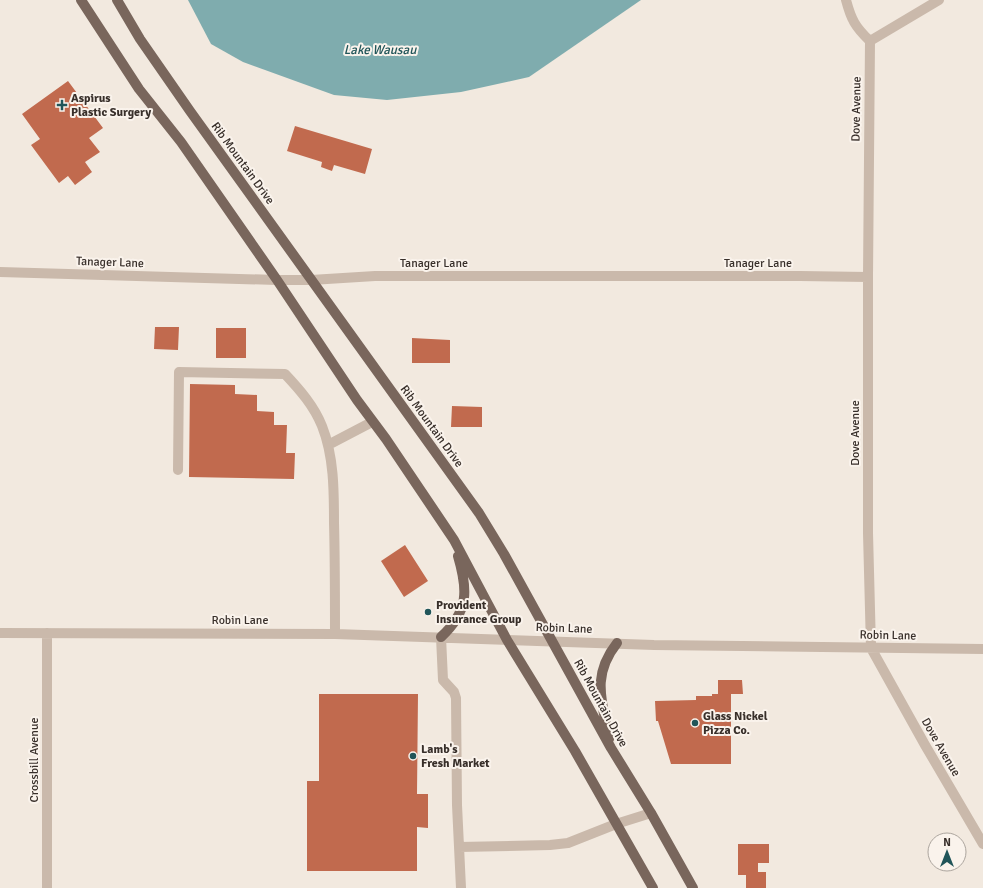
<svg xmlns="http://www.w3.org/2000/svg" width="983" height="888" font-family="Signika,sans-serif">
<style>
.water{fill:#7facae}
.building{fill:#c16a4e}
.lines{fill:none;stroke-linecap:round;stroke-linejoin:round}
.minor{stroke:#cab9ab;stroke-width:10}
.major{stroke:#79665c;stroke-width:10}
.poi-dot{fill:#215559;stroke:#faf3ec;stroke-width:1.5}
.labels{text-anchor:middle;stroke-width:4;stroke-linejoin:round;paint-order:stroke}
.poi-label{font-size:12px;font-weight:bold;fill:#382f2a;stroke:#faf3ec;text-anchor:start}
.street-label{font-size:12px;fill:#382f2a;stroke:#faf3ec}
.water-label{font-size:13px;font-style:italic;fill:#215559;stroke:#faf3ec}
</style>
<rect width="100%" height="100%" fill="#f2e9df"/>
<path class="water" d="M188,0H641L529,77L461,92L387,100L334,95L243,62L211,44Z"/>
<path class="building" d="M68,81L103,128L89,138L100,152L85,162L92,172L75,185L68,176L59,183L31,145L40,139L22,114Z
M295,126L372,149L365,174L334,165L332,171L321,167L322,162L287,151Z
M155,327H179L178,350L154,349Z
M216,328H246V358H216Z
M412,338L450,340V363H412Z
M190,384L235,385V394L257,395V411L274,412V425H287L286,453H295L294,479L189,477Z
M452,406L482,407V427H451Z
M405,545L428,581L404,597L381,561Z
M718,680H742L743,694H731V764H671L658,721H656L655,701L696,700V696H712V694H718Z
M319,694H418L417,794H428V828L417,827V871H307V781H319Z
M738,844H769V863H758V872H766V888H746V875H738Z"/>
<g class="lines">
<path class="minor" d="M846,0C851,19 855,27 870,41L868,277V533L871,648L925,745L983,844
M870,41L939,0
M0,272L277,280H311L375,276H800L868,277
M328,445L372,422
M178,470L179,372L285,374C300,390 314,406 322,426C334,456 334,491 334,523C335,560 335,597 335,634
M0,633L335,634L654,645L983,649
M441,637L443,680L454,692L456,698L457,805L461,888
M459,847L550,845L568,843L616,824L651,813
M47,888V633"/>
<path class="major" d="M81,0L139,89L181,142L277,280L357,400L386,439L454,540L507,640L575,751L653,888
M117,0L140,39L190,111L479,513L504,554L611,748L651,813L693,888
M441,637C469,611 468,590 458,556
M609,739C602,701 591,676 617,643"/>
</g>
<g class="poi-dot">
<path d="M60 99h4v4h4v4h-4v4h-4v-4h-4v-4h4z"/>
<circle cx="428" cy="612" r="4"/>
<circle cx="695" cy="723" r="4"/>
<circle cx="413" cy="756" r="4"/>
</g>
<g class="labels">
<g class="poi-label">
<text x="71" y="102">Aspirus<tspan x="71" dy="14">Plastic Surgery</tspan></text>
<text x="436" y="609">Provident<tspan x="436" dy="14">Insurance Group</tspan></text>
<text x="703" y="720">Glass Nickel<tspan x="703" dy="14">Pizza Co.</tspan></text>
<text x="421" y="753">Lamb's<tspan x="421" dy="14">Fresh Market</tspan></text>
</g>
<g class="street-label">
<text transform="translate(856 109) rotate(-89)" y="4">Dove Avenue</text>
<text transform="translate(243 163) rotate(54)" y="4">Rib Mountain Drive</text>
<text transform="translate(110 262) rotate(2)" y="4">Tanager Lane</text>
<text x="434" y="267">Tanager Lane</text>
<text x="758" y="267">Tanager Lane</text>
<text transform="translate(432 426) rotate(54)" y="4">Rib Mountain Drive</text>
<text transform="translate(855 433) rotate(-90)" y="4">Dove Avenue</text>
<text x="240" y="624">Robin Lane</text>
<text transform="translate(564 628) rotate(2)" y="4">Robin Lane</text>
<text transform="translate(888 635) rotate(1)" y="4">Robin Lane</text>
<text transform="translate(601 703) rotate(61)" y="4">Rib Mountain Drive</text>
<text transform="translate(941 747) rotate(60)" y="4">Dove Avenue</text>
<text transform="translate(34 760) rotate(-90)" y="4">Crossbill Avenue</text>
</g>
<g class="water-label">
<text x="380" y="54">Lake Wausau</text>
</g>
</g>
<g transform="translate(947 852)"><circle r="19" fill="#faf3ec" stroke="#aca59e"/>
<path d="M0-3L7 15L0 10L-7 15Z" fill="#215559"/>
<text y="-6" font-size="11" font-weight="bold" text-anchor="middle" fill="#382f2a">N</text>
</g>
</svg>
